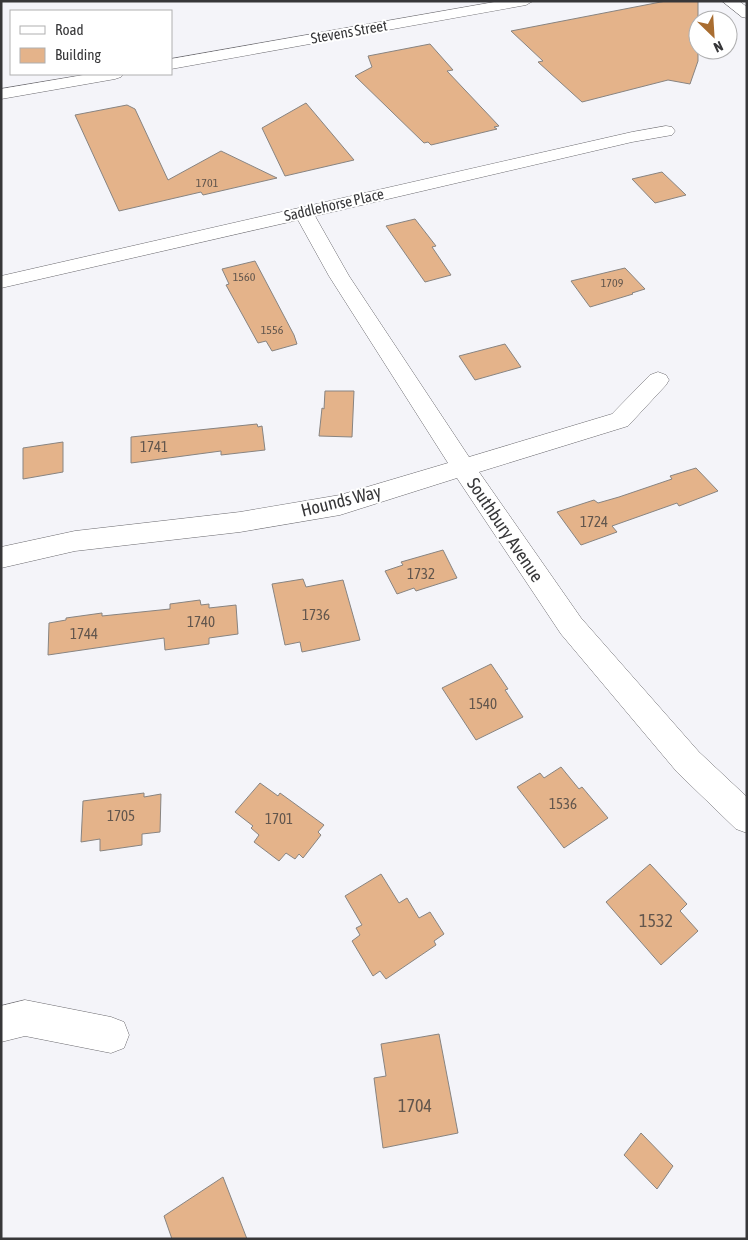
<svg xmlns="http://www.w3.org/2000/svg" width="748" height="1240" font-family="'Asap Condensed',sans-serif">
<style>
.building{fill:#e4b38a;stroke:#888481}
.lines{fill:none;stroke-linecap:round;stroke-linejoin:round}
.minor-casing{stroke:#6a696e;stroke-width:1}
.minor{fill:#fff;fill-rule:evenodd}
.labels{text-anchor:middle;stroke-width:4;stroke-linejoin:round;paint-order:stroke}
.far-number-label{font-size:12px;fill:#62564d}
.far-street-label{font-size:15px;fill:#373739;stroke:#fff}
.number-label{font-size:15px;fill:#62564d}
.street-label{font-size:18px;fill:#373739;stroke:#fff}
.near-number-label{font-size:18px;fill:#62564d}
</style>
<rect width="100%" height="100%" fill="#f4f4f9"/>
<path class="building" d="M666,1H698V61L690,84L668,80L582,102L538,62L543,61L511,31Z
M430,44L453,70L447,71L499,126L494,127L497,129L431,145L428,142L424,143L355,76L372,67L368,56Z
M306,103L354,160L285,176L262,128Z
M127,105L135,109L168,180L221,151L277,178L203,195L201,192L119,211L75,115Z
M662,172L686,195L655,203L632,179Z
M415,219L436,246L432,247L451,275L425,282L386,226Z
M255,261L294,335L297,344L272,351L266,341L258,343L226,285L229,284L222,269Z
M625,268L645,289L632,293L633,294L590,307L571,281Z
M505,344L521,367L475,380L459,356Z
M325,391H354L352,437L319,436L322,408L324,409Z
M257,424L258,427L262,426L265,450L221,455V451L131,463V437Z
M63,442V472L23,479V448Z
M696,468L718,491L679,506L677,503L612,526L617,532L581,545L557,512L594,500L598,503L619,497L672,479L670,476Z
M443,550L457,578L416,591L414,588L397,594L385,571L403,565L401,562Z
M303,579L306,587L343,580L360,640L302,652L300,642L285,645L272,584Z
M200,600L201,605L209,604V608L236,605L238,634L209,638V644L165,650L164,638L48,655L49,623L66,620V618L102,613V616L170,609V604Z
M491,664L508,689L505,690L523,717L476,740L442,688Z
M561,767L579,789L582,787L608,818L564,848L517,787L540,773L544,778Z
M260,783L278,796L280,793L324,825L318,832L321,835L303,858L299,854L295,859L286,853L279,861L254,842L259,835L251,828L253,826L235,812Z
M144,793V797L161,794L160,832L142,834V845L100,851V839L81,842L83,801Z
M650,864L687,904L680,911L698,931L661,965L606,902Z
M381,874L399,903L407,898L419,918L430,912L444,934L434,941L436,945L386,979L380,971L373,976L352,941L360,935L356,928L362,925L345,896Z
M439,1034L458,1133L383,1148L374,1078L386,1076L381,1044Z
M641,1133L673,1166L657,1189L624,1155Z
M223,1177L247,1239H172L164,1216Z"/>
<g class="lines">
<defs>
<path id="minor" d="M500,1H533L526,5L171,69V59Z
M722,1H739L747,7V18L742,17Z
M89,74H123L121,77L115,79L1,99V89Z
M666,126L672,127L675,131L672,135L632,142L315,216L349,276L469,457L612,414L650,375L658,372L666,375L669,380L666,385L628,426L479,472L581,618L699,752L747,797V833L736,829L677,772L561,634L457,478L340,515L240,532L75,551L1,568V547L75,531L240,512L340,495L448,463L329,276L298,220L1,288V276L632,132Z
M25,1000L111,1017L124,1022L129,1035L124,1048L111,1053L25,1036L1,1042V1006Z"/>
</defs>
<use href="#minor" class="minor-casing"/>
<use href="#minor" class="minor"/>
</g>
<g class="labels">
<g class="far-number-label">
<text x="207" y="187">1701</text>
<text x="244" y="281">1560</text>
<text x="612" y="287">1709</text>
<text x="272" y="334">1556</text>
</g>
<g class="far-street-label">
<text transform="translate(349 32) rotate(-10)" y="5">Stevens Street</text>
<text transform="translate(334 205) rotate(-13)" y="5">Saddlehorse Place</text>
</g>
<g class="number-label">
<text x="154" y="452">1741</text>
<text x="594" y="527">1724</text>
<text x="421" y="579">1732</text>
<text x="316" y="620">1736</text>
<text x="201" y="627">1740</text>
<text x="84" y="639">1744</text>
<text x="483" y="709">1540</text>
<text x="563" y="809">1536</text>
<text x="121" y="821">1705</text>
<text x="279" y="824">1701</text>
</g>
<g class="street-label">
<text transform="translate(341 501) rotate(-14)" y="6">Hounds Way</text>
<text transform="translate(505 530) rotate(56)" y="6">Southbury Avenue</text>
</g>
<g class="near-number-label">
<text x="656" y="927">1532</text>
<text x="415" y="1112">1704</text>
</g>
</g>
<rect width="748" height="1240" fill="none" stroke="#373739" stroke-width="5"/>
<rect x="10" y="10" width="162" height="65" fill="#ffffff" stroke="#afafb0"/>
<rect x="20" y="26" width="25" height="8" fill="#ffffff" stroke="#afafb0"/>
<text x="55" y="35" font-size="15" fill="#373739">Road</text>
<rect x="20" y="48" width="25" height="15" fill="#e4b38a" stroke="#afafb0"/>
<text x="55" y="60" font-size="15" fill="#373739">Building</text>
<g transform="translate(713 35) rotate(155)"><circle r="24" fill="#ffffff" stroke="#afafb0"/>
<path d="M0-4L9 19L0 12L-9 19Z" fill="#a96d30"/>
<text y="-8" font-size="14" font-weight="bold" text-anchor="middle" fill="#373739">N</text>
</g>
</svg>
